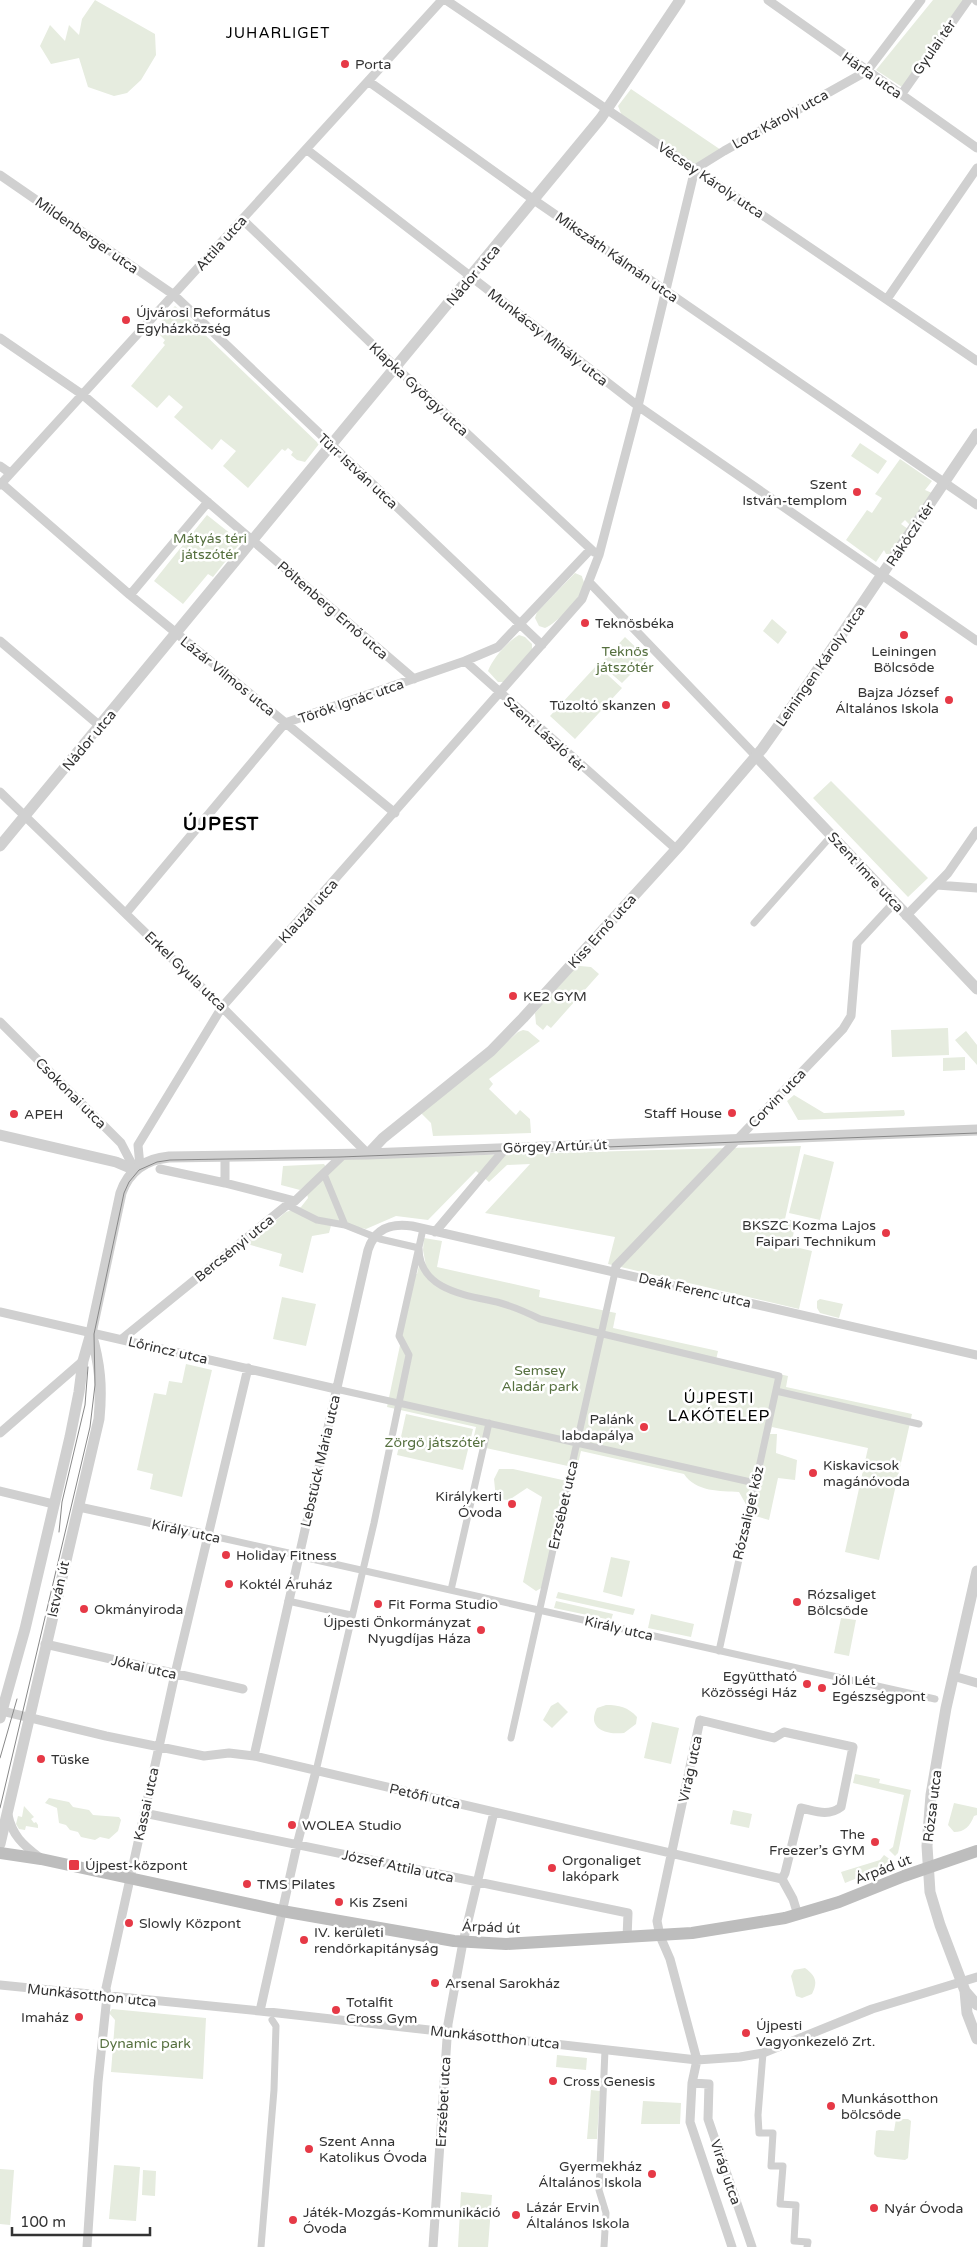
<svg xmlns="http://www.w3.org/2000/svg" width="977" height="2247" font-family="'Varela Round',sans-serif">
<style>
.green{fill:#e6ecdf}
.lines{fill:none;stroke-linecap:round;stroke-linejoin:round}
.pedestrian{stroke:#d0d0d0;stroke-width:7}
.minor{stroke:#d0d0d0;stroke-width:9}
.tertiary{stroke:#d0d0d0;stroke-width:11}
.secondary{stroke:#bdbdbd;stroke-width:12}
.tram{stroke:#888;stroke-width:1}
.poi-dot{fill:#e63946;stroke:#fff;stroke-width:2}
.labels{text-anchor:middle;stroke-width:5;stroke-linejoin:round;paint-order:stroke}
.street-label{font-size:14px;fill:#333;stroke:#fff}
.poi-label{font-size:14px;fill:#333;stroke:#fff;text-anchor:start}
.park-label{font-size:14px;fill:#56703f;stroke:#fff}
.neighbourhood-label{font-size:15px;letter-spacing:1px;fill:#000;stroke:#fff}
.quarter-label{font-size:16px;letter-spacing:1px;fill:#000;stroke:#fff}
.district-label{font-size:19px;font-weight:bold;letter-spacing:1px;fill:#000;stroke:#fff}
</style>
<rect width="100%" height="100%" fill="#fff"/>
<path class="green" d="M95,0L155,34L156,55L141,80L127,93L114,96L88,87L79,58L51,64L40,46L50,25L65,41L69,25L79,35L82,19Z
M933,0H965L902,87L876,70Z
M631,89L721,150L697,164L691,163L622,116L618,106Z
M175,306L319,444L305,462L297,460L291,455L293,452L288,448L285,451L282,449L248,488L223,466L236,451L221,439L212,450L174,417L183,407L169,395L157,408L131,386L165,345L163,343L165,340L154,329Z
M860,443L887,461L878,474L851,456Z
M900,459L932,481L925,490L932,493L911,526L905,520L901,524L908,529L892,554H886L884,550L876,562L846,540L867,510L872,513L882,498L875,494Z
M207,515L241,542L213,577L208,574L183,604L154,581Z
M575,573L582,576C582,578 584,581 584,583C584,596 556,624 545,628L539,626L535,618L537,612Z
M772,619L787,632L778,644L763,631Z
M519,635L525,637L532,644V650L504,682H498L488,671C493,658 506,643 519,635Z
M625,637L647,658L622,683L600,664Z
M597,665L622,688L575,739L550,716Z
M831,781L928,878L908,897L813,798Z
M580,966L591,967L599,974L551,1028L547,1025L543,1030L536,1024L535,1013L576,967Z
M948,1028L949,1055L892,1057L891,1030Z
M523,1030L528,1031L540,1041L489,1079L493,1084L489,1089L516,1115L520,1110L530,1119L531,1133L433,1136L431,1123L421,1113L485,1062L518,1032Z
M966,1031L977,1045V1065L955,1040Z
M965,1057V1070L943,1071V1058Z
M794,1095L824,1113L904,1110L905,1114L904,1116L798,1120L787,1101Z
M801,1146L785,1219L796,1221L791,1246L812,1251L799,1309L608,1264L615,1237L485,1213L530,1164L507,1165L489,1182L476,1171L428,1220L396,1216L366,1229L332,1222L329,1233L312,1236L303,1273L279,1266L282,1254L247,1244L286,1212L301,1207L308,1198L307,1194L343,1159Z
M804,1154L834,1162L820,1220L789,1213Z
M324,1164L326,1167L300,1190L281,1185L283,1166Z
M424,1238L442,1241L437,1267L540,1290L539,1297L616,1313L613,1328L718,1351L716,1360L788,1376L786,1387L912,1414L879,1560L845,1552L868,1448L772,1427L770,1434H777L776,1453L797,1460L795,1480L778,1478L769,1520L752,1515L739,1492C720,1491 696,1492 684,1474L581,1451L577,1468L472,1445L476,1427L387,1407L415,1274H417L419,1265L426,1266L423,1250Z
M282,1297L316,1304L306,1346L273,1339Z
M820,1299L843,1304L839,1318L820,1313L817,1308V1301Z
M186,1364L212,1370L182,1497L150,1489L153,1474L137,1470L154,1393L166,1395L169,1381L182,1383Z
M406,1414L473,1429L463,1470L397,1455Z
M499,1469H513L567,1481L545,1586L536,1591L523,1582L542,1497L527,1488L509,1500L496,1499L494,1479Z
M611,1557L630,1561L622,1597L603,1592Z
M558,1592L635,1609L633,1615L556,1598Z
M556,1601L613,1614L611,1620L554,1608Z
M651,1614L694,1624L691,1637L648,1628Z
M841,1618L856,1620L849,1656L834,1653Z
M558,1702L568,1712L552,1728L543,1720L551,1706Z
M606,1705C619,1705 628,1707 637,1717L636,1724L624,1733C607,1735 586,1729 597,1708Z
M652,1722L679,1728L671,1764L644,1758Z
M855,1774L880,1779L879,1783L911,1790L898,1853L895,1856L889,1850L893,1847L904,1795L853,1783Z
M49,1798L69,1802L73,1807L89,1810L93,1815L119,1817L121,1820L118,1831L109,1839L100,1837L95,1840L81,1837L78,1832L70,1830L66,1825L59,1823L57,1808L45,1803Z
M954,1803L977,1808V1815L974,1816C970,1826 965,1832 954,1832L948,1825Z
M24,1806L34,1817L31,1819L34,1823L36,1822L38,1825V1828L26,1826L25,1830L19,1829L16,1824L18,1816L22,1817Z
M733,1810L752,1814L749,1828L730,1824Z
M884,1855L891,1860L885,1867L845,1883L841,1872L880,1860Z
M805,1968C816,1976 818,1982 812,1994L802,1998L796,1996L791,1976L794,1970Z
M112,2009L206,2018L203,2079L111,2072L115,2020L109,2013Z
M557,2055L587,2058L586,2070L556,2067Z
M591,2090L600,2091L597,2139H587Z
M643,2101L681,2103L680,2124H641Z
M896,2119H908L911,2121L908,2158L905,2160L877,2157L874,2154L876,2131L879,2130L894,2131Z
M114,2165L140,2167L136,2221L109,2219Z
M0,2169L14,2170L10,2225L0,2224Z
M143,2170L156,2171L155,2196L142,2195Z
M461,2192L492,2195L488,2247H458Z"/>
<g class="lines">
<path class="pedestrian" d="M754,923L832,835
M324,1174L345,1225
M287,1205L317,1220L345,1225L380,1239L419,1248C419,1290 465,1295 497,1302C512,1306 526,1312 540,1319L779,1376L719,1651
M336,1389L755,1483
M776,1391L919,1424
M208,1535L293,1554
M303,1557L935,1699
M451,1590L489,1423
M288,1601L351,1615
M511,1738L615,1272
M316,1771L374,1523L409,1355L399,1336L423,1229
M763,2053L758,2115L759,2133H773L771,2166H783L780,2204L796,2205L794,2241L808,2242L807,2247
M261,2247L274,2090L276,2026L272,2020
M604,2247L606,2213L599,2190L605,2050"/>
<path class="minor" d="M446,0L977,361
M768,0L977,148
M976,0L977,1
M368,81L534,200L977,505
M901,95L968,0
M306,149L638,406L977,641
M695,169L724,151L867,71L921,0
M0,175L174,295L542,645
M243,220L401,372L594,552
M887,299L977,168
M0,338L83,395L414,679
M0,466L10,473
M1,483L130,595L395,813
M0,485L442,0
M589,582L756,756
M130,595L208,502
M0,641L100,726
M465,661L676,849
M0,792L222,1007L368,1154
M937,885L977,888
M126,913L285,723L465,661L498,647L590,550
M906,916L948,873L977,831
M0,1022L121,1143L135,1170
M140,1166L138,1145L222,1007L582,599L599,555L638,406L695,169
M160,1169L225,1183L295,1201
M225,1183V1157
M435,1232L505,1149
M615,1272L616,1266L843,1029L851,1016L857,943L894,903
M0,1312L336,1389
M122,1339L287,1205L295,1201L343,1155
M0,1433L83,1361
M0,1491L54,1504
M79,1507L208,1535
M45,1644L243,1689
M953,1676L977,1683
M2,1711L106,1736L204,1756L229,1753L254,1756L782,1879L793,1899L798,1915
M254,1756L368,1250C375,1228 391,1223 412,1226L977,1355
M144,1813L628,1913L627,1938
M8,1815C12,1835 23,1845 39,1857
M0,1985L260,2011L697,2060L740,2057L763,2053L872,2009L977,1977
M260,2011L297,1845L316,1771
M692,2083L690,2122L732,2247
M87,2247L98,2082L107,1996L106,1988L175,1674L248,1368
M433,2247L448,2024L463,1942L494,1812
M752,2247L708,2119L709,2084L692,2083L697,2060L670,1959L660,1936L657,1921L700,1720L774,1738L784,1732L853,1747L841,1807C828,1817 815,1811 801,1808L785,1873L782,1879"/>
<path class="tertiary" d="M756,756L977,989
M0,846L601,118L680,0
M0,1135L116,1162L135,1170
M368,1154L383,1138L491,1051L523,1018L681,844L762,749L808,684L977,434
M977,1571L946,1708L931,1795L927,1846L930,1892L940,1925L965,1991L977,2005
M0,1718L25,1629L70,1437L79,1392L83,1361L91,1333L121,1193C129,1170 146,1159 169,1157L368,1154L977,1130
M0,1844L99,1419C102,1387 100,1364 91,1333
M965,1991L967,2013L977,2039"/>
<path class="secondary" d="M0,1853L41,1859L282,1911L454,1941L506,1944L692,1933L785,1918L839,1902L904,1876L977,1851"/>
<path class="tram" d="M59,1532L62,1502L85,1405L88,1367
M0,1758L17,1699
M0,1808L90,1427L95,1385L94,1334L124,1193L129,1182L139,1170L157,1162L170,1160L340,1157L977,1133"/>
</g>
<g class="poi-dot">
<circle cx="345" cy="64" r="5"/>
<circle cx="126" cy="320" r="5"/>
<circle cx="857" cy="492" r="5"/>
<circle cx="585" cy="623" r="5"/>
<circle cx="904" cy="635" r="5"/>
<circle cx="949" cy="700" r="5"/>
<circle cx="666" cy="705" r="5"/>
<circle cx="513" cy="996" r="5"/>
<circle cx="732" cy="1113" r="5"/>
<circle cx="14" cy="1114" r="5"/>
<circle cx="886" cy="1233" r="5"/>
<circle cx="644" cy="1427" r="5"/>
<circle cx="813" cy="1473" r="5"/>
<circle cx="512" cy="1504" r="5"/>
<circle cx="226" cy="1555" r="5"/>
<circle cx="229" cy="1584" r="5"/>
<circle cx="797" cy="1602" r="5"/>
<circle cx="378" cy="1604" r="5"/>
<circle cx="84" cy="1609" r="5"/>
<circle cx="481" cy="1630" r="5"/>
<circle cx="807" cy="1684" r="5"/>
<circle cx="822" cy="1688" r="5"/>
<circle cx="41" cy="1759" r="5"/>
<circle cx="292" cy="1825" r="5"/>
<circle cx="875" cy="1842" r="5"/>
<rect x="68" y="1859" width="12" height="12" rx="2.5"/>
<circle cx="552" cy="1868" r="5"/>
<circle cx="247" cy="1884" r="5"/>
<circle cx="339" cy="1902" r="5"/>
<circle cx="129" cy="1923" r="5"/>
<circle cx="304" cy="1940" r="5"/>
<circle cx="435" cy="1983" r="5"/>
<circle cx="336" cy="2010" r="5"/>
<circle cx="79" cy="2017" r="5"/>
<circle cx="746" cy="2033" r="5"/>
<circle cx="553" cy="2081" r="5"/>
<circle cx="831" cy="2106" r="5"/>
<circle cx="309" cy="2149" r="5"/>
<circle cx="652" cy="2174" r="5"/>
<circle cx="874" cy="2208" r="5"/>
<circle cx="516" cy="2215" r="5"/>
<circle cx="293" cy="2220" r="5"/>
</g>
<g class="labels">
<g class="street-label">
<text transform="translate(934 47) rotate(-55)" y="5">Gyulai tér</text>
<text transform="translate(872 75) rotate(35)" y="5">Hárfa utca</text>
<text transform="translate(780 119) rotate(-29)" y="5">Lotz Károly utca</text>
<text transform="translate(711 180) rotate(34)" y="5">Vécsey Károly utca</text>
<text transform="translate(87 235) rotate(35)" y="5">Mildenberger utca</text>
<text transform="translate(221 243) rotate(-48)" y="5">Attila utca</text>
<text transform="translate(617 257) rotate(35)" y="5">Mikszáth Kálmán utca</text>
<text transform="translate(473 275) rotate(-50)" y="5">Nádor utca</text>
<text transform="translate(548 337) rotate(38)" y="5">Munkácsy Mihály utca</text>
<text transform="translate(419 389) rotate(43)" y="5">Klapka György utca</text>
<text transform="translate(358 471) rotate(43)" y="5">Türr István utca</text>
<text transform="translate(910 534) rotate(-56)" y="5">Rákóczi tér</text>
<text transform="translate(333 610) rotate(41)" y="5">Pöltenberg Ernő utca</text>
<text transform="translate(820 666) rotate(-55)" y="5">Leiningen Károly utca</text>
<text transform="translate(228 676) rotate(39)" y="5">Lázár Vilmos utca</text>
<text transform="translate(351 701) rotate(-19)" y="5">Török Ignác utca</text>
<text transform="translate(545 734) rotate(42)" y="5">Szent László tér</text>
<text transform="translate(89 740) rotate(-50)" y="5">Nádor utca</text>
<text transform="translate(866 872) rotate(47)" y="5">Szent Imre utca</text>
<text transform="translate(308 911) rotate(-48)" y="5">Klauzál utca</text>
<text transform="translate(602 931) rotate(-48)" y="5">Kiss Ernő utca</text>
<text transform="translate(186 971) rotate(44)" y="5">Erkel Gyula utca</text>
<text transform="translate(71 1093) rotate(45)" y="5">Csokonai utca</text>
<text transform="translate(777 1098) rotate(-46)" y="5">Corvin utca</text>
<text transform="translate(555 1146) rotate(-2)" y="5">Görgey Artúr út</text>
<text transform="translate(234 1248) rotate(-39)" y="5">Bercsényi utca</text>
<text transform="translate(695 1290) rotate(13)" y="5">Deák Ferenc utca</text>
<text transform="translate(168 1350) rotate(13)" y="5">Lőrincz utca</text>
<text transform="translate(320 1461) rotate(-77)" y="5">Lebstück Mária utca</text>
<text transform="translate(563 1505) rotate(-77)" y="5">Erzsébet utca</text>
<text transform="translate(748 1513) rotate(-77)" y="5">Rózsaliget köz</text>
<text transform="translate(186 1531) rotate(12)" y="5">Király utca</text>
<text transform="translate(58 1589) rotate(-77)" y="5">István út</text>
<text transform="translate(619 1628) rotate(13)" y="5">Király utca</text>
<text transform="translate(144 1667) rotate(13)" y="5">Jókai utca</text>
<text transform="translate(690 1769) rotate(-78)" y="5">Virág utca</text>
<text transform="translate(425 1796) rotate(13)" y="5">Petőfi utca</text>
<text transform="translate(146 1804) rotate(-78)" y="5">Kassai utca</text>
<text transform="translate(932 1806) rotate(-83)" y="5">Rózsa utca</text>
<text transform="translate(398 1866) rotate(12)" y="5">József Attila utca</text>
<text transform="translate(883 1869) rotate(-21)" y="5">Árpád út</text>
<text transform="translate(491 1927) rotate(2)" y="5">Árpád út</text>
<text transform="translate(92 1995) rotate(6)" y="5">Munkásotthon utca</text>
<text transform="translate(495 2037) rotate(6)" y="5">Munkásotthon utca</text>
<text transform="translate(443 2102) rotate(-87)" y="5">Erzsébet utca</text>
<text transform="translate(726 2172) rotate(71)" y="5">Virág utca</text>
</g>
<g class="poi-label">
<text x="355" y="69">Porta</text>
<text x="136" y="317">Újvárosi Református<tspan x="136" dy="16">Egyházközség</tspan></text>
<text x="847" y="489" text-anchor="end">Szent<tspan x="847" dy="16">István-templom</tspan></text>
<text x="595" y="628">Teknősbéka</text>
<text x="904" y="656" text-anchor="middle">Leiningen<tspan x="904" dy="16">Bölcsőde</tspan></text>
<text x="939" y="697" text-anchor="end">Bajza József<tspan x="939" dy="16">Általános Iskola</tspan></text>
<text x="656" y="710" text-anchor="end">Tűzoltó skanzen</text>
<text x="523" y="1001">KE2 GYM</text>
<text x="722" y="1118" text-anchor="end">Staff House</text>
<text x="24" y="1119">APEH</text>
<text x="876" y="1230" text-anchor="end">BKSZC Kozma Lajos<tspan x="876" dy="16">Faipari Technikum</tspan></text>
<text x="634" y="1424" text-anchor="end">Palánk<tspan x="634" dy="16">labdapálya</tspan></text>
<text x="823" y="1470">Kiskavicsok<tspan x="823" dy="16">magánóvoda</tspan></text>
<text x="502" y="1501" text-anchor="end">Királykerti<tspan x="502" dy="16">Óvoda</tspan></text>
<text x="236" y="1560">Holiday Fitness</text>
<text x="239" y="1589">Koktél Áruház</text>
<text x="807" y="1599">Rózsaliget<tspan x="807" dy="16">Bölcsőde</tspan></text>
<text x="388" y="1609">Fit Forma Studio</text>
<text x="94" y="1614">Okmányiroda</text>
<text x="471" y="1627" text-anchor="end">Újpesti Önkormányzat<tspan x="471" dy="16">Nyugdíjas Háza</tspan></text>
<text x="797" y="1681" text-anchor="end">Együttható<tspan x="797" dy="16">Közösségi Ház</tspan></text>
<text x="832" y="1685">Jól Lét<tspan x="832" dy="16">Egészségpont</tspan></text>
<text x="51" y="1764">Tüske</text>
<text x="302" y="1830">WOLEA Studio</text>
<text x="865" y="1839" text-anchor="end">The<tspan x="865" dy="16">Freezer’s GYM</tspan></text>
<text x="562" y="1865">Orgonaliget<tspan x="562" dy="16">lakópark</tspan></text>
<text x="85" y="1870">Újpest-központ</text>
<text x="257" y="1889">TMS Pilates</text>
<text x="349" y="1907">Kis Zseni</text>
<text x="139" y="1928">Slowly Központ</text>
<text x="314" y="1937">IV. kerületi<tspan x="314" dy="16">rendőrkapitányság</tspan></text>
<text x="445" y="1988">Arsenal Sarokház</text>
<text x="346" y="2007">Totalfit<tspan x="346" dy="16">Cross Gym</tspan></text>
<text x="69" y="2022" text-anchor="end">Imaház</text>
<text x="756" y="2030">Újpesti<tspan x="756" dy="16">Vagyonkezelő Zrt.</tspan></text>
<text x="563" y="2086">Cross Genesis</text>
<text x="841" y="2103">Munkásotthon<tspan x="841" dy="16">bölcsőde</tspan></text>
<text x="319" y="2146">Szent Anna<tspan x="319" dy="16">Katolikus Óvoda</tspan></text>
<text x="642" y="2171" text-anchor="end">Gyermekház<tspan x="642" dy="16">Általános Iskola</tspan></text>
<text x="526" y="2212">Lázár Ervin<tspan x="526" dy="16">Általános Iskola</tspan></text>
<text x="884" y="2213">Nyár Óvoda</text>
<text x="303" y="2217">Játék-Mozgás-Kommunikáció<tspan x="303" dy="16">Óvoda</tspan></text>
</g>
<g class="park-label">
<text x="210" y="543">Mátyás téri<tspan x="210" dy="16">játszótér</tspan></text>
<text x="625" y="656">Teknős<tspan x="625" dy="16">játszótér</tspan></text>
<text x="540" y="1375">Semsey<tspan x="540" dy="16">Aladár park</tspan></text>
<text x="435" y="1447">Zörgő játszótér</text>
<text x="145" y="2048">Dynamic park</text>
</g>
<g class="neighbourhood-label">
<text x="278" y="38">JUHARLIGET</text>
</g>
<g class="quarter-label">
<text x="719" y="1403">ÚJPESTI<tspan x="719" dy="18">LAKÓTELEP</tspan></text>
</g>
<g class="district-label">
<text x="221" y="830">ÚJPEST</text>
</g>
</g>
<path d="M12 2227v8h138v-8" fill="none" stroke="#333333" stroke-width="2.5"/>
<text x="20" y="2227" font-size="15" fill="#333333" stroke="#ffffff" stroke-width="4" paint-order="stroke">100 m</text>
</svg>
